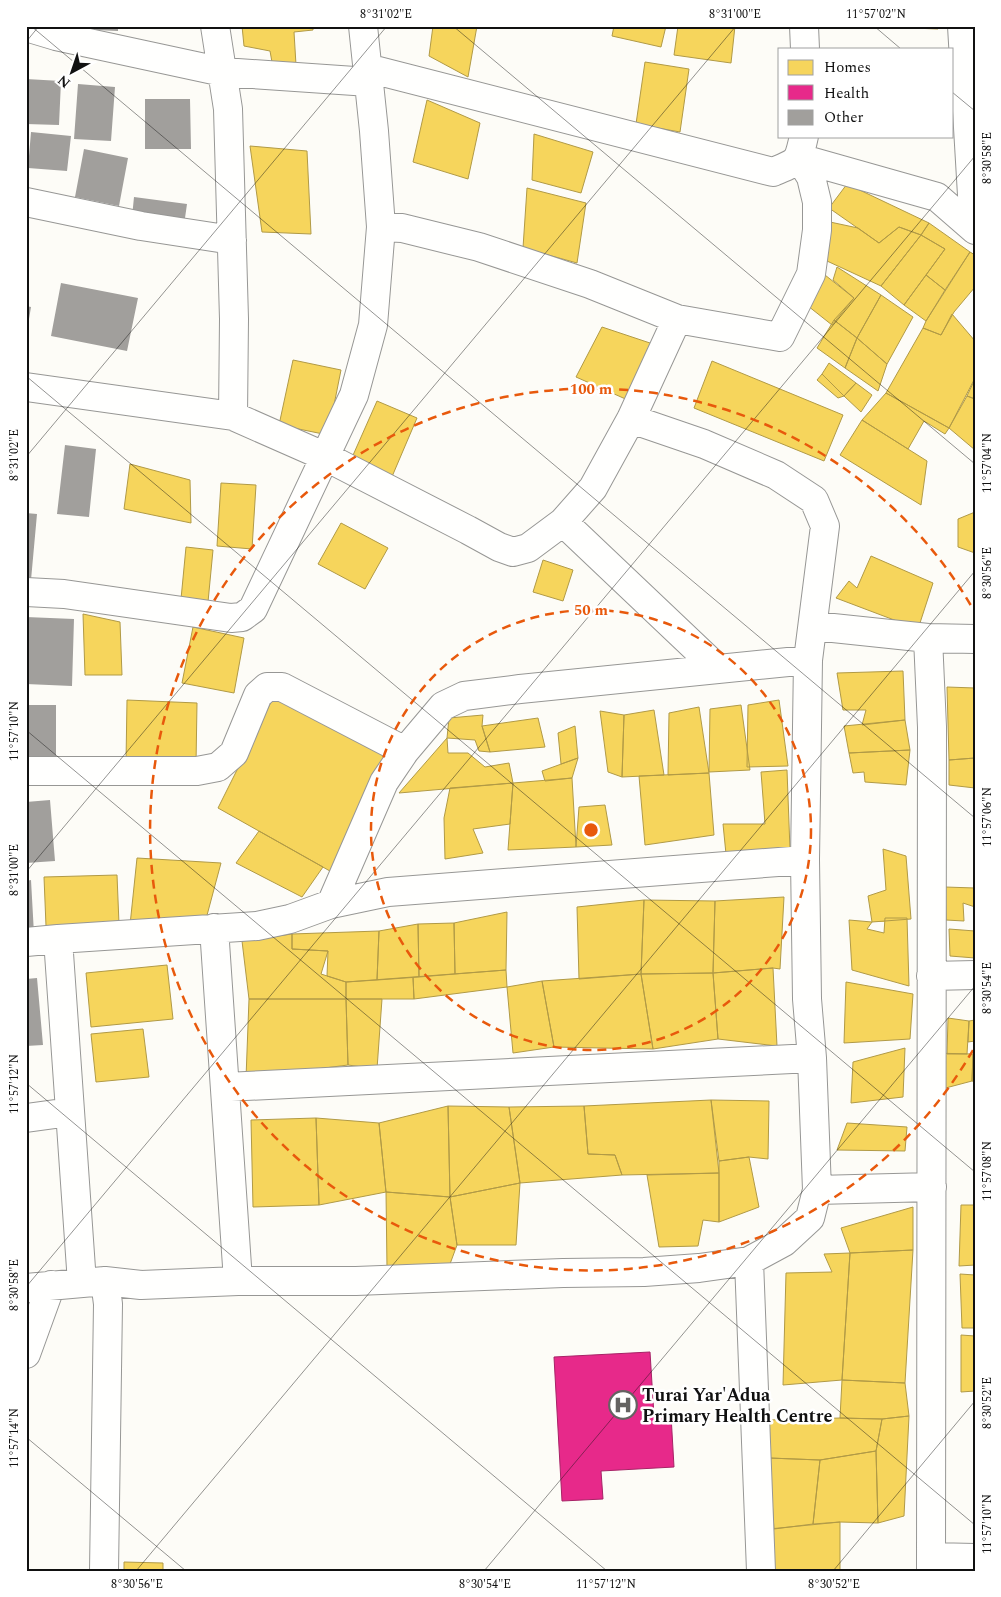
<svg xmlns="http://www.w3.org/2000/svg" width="1001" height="1597" font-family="Spectral,serif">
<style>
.homes{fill:#f6d55c;stroke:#b19a46}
.health{fill:#e7298a;stroke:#a72266}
.building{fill:#a19f9c}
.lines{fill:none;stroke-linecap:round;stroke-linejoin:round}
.minor-casing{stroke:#979795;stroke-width:30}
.minor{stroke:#fffffe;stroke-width:28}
.ticks{fill:none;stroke:#111;stroke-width:1;stroke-opacity:0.45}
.ring{fill:none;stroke:#e8590c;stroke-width:2.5;stroke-dasharray:9 6}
.labels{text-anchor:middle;stroke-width:5;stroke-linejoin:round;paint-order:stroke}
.poi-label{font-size:18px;font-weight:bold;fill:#111;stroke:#fff;text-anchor:start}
.centre{fill:#e8590c;stroke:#fff;stroke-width:2.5}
.ring-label{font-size:15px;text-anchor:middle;font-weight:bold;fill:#e8590c;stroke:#fff;stroke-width:5;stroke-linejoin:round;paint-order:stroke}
.neatline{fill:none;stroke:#111;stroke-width:2}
.ticks-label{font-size:12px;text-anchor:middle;fill:#111}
</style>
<rect width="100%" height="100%" fill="#fdfcf7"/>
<path class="homes" d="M242,26H313V30L294,32L296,65L272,62L270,51L244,46Z
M433,26H477L468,77L429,56Z
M614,26H666L661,47L612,36Z
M678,26H735L731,63L674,55Z
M886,26H938V29L886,27Z
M645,62L689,69L680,132L636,124Z
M427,100L480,123L468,179L413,162Z
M534,134L593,152L581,193L532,180Z
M250,146L307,151L311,234L262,232Z
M847,184L929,223L921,235L899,227L879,243L829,208Z
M527,188L586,203L577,263L523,248Z
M830,222L858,228L879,243L899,227L921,235L881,286L827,261Z
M929,223L970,252L945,290L926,275L945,249L921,235Z
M921,235L945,249L904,305L881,286Z
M970,252L975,255V287L954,312L941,335L923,328L926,321Z
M837,267L881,295L857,338L834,320L854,298L833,280Z
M825,275L854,298L832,325L808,306Z
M926,275L945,290L926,321L904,305Z
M881,295L913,317L887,364L857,338Z
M952,314L975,341V378L949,428L886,393L923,328L941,335Z
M834,320L857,338L845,368L817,348Z
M602,327L656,345L630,401L576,377Z
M857,338L887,364L878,391L845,368Z
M293,360L341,370L328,435L279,425Z
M712,361L843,415L824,461L694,408Z
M829,363L856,383L844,396L822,374Z
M822,374L844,396L838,398L817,380Z
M975,379V399L967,396Z
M856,383L872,395L861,412L844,396Z
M886,393L949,428L945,434L924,421L908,449L862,420Z
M967,396L975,399V450L949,428Z
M377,401L417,418L391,479L350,462Z
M862,420L927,461L921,505L840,455Z
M130,464L190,480L191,523L124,509Z
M221,483L256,485L252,549L217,546Z
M975,512V553L958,547V519Z
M341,523L388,548L365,589L318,564Z
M186,547L213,550L208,602L181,599Z
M871,556L933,583L918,629L836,598L849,581L857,588Z
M543,560L573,570L563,601L533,592Z
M83,614L120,622L122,675H85Z
M193,627L244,638L234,693L182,683Z
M903,671L905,720L862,725L866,710H843L837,673Z
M947,687L975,688V758L949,760Z
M275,694L390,757L337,875L218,808Z
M127,700L197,703L196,764L126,762Z
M779,700L788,766L747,767L748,705Z
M741,705L750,770L709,772L710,709Z
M699,707L709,773L668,775L669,713Z
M654,710L664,775L622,777L624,715Z
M600,711L624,715L622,777L608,772Z
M483,715L482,726L490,752L479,751L475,740L447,738L449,718Z
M538,718L545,747L490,752L482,726Z
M905,720L910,750L849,753L844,726Z
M575,726L578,758L561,764L558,733Z
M447,738L448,753H468L485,767L509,763L513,783L399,793Z
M910,750L906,785L865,782L864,772L853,773L849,753Z
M578,758L572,778L545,781L542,771Z
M975,758V788L949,785V760Z
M787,770L790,850L726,854L723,824H765L761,772Z
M709,773L714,835L645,845L639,776Z
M572,778L576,847L508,850L513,783Z
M513,783L510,824L473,829L483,853L445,859L444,818L450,788Z
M605,805L612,845L576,847L579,807Z
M259,831L323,867L302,897L236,863Z
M883,849L906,856L911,919L872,922L868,896L886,890Z
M137,858L221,863L206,919L130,925Z
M117,875L119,924L46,926L44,877Z
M945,887L975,888V907L963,903L964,921L946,920Z
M784,897L780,969L773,968L713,973L715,901Z
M644,900L715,901L713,973L641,974Z
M644,900L641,974L579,979L577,907Z
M507,912L506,970L455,974L454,923Z
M885,918H907L909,986L852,970L849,920L872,922L867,929L884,933Z
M454,923L455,974L419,977L418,924Z
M418,924L419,977L377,980L379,931Z
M949,929L975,931V958L950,956Z
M379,931L377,980L346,982L327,976L328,951L292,949V934Z
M292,934V949L328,951L321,974L346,982V999H249L242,941Z
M167,965L173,1019L91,1027L86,973Z
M773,968L777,1046L718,1039L713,973Z
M506,970L507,987L414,999L413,977Z
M713,973L718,1039L653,1049L641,974Z
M641,974L653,1049L554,1047L542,981Z
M413,977L414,999H346V982Z
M542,981L554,1047L513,1053L507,987Z
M846,982L913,994L910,1039L844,1043Z
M249,999H346L348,1065L246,1078Z
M346,999H382L377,1069L348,1065Z
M948,1018L969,1021L967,1054H947Z
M975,1020V1041L968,1042L969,1021Z
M143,1029L149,1077L96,1082L91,1034Z
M905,1048L903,1097L851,1103L853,1062Z
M931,1053L973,1054L972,1081L938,1090Z
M973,1054H975V1082L972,1081Z
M711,1100L769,1101L768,1159L749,1157L719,1161Z
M711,1100L719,1173L622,1175L615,1155L588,1154L584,1106Z
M448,1106L509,1107L520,1183L450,1197Z
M448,1106L450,1197L386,1192L379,1123Z
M584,1106L588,1154L615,1155L622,1175L520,1183L509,1107Z
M316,1118L319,1205L253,1207L251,1120Z
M316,1118L379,1123L386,1192L319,1205Z
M847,1123L907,1127L905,1151L837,1150Z
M749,1157L759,1207L719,1222V1161Z
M719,1173V1222L703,1220L698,1246L659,1247L647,1175Z
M520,1183L516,1245H457L450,1197Z
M386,1192L450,1197L457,1245L450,1264L387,1268Z
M961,1205H975V1265L959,1266Z
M913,1207V1250L850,1253L841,1228Z
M913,1250L905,1383L842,1380L850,1253Z
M850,1253L842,1380L783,1385L786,1273L832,1272L824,1254Z
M960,1274L975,1275V1328H962Z
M961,1335L975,1336V1391L961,1392Z
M842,1380L905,1383L909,1416L882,1419L840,1418Z
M909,1416L904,1516L878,1523L876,1451L882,1419Z
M840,1418L882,1419L876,1451L820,1460L769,1458L768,1420Z
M876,1451L878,1523L840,1522L813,1524L820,1460Z
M769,1458L820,1460L813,1524L774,1529Z
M840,1522V1571H769L759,1530Z
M124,1562L163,1563V1571H124Z"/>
<path class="health" d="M650,1352L654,1416L671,1415L674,1467L601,1471L603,1499L562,1501L554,1357Z"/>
<path class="building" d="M97,26H118V31L96,30Z
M26,79L61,81L59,125L26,124Z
M78,84L115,87L111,141L74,139Z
M145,99H190L191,149H145Z
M31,132L71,136L67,171L28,168Z
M84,149L128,158L119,206L75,197Z
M134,197L187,204L184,225L132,217Z
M61,283L138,298L127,351L51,336Z
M26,306L31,307L27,331H26Z
M65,445L96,449L89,517L57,514Z
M26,513L37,514L31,580H26Z
M26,617L74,619L72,686L26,684Z
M26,705H56V758L26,757Z
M50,800L55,861L26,863V802Z
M31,880L34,934L26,935V881Z
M37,978L43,1045L26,1046V979Z"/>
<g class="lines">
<defs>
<path id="minor" d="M215,26L228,109L234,319L233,416
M804,26L805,49
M962,26L974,229
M26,27L56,36L223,72L369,82
M367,68L773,172C799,161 798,163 804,136
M799,158L937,197L975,230
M26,202L141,226L232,240
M381,227L402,228L479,247L590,284L677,319L780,337L811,274L817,230V202L811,177L799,158
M26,387L233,416L326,457L468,530L499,547L513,552L528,548L563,522L593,488L631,419L677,319
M563,522L718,669
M26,592L64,594L231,618L242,617L253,609L354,395L373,325L381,227L374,131L363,26
M814,626L928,638L975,639
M928,638L932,727L931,1571
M26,771H197L218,767L234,753L258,695L267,687H282L405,751
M331,904L384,782L405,751L443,706L464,696L520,689L808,660
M214,928L238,1281
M58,939L82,1283
M26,942L58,939L257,926L290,919L331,904L388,892L805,860
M931,976L975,975
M226,1087L812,1058
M26,1118L70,1112
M817,1190L932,1187
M749,1261L761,1571
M26,1288L105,1281L141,1285L238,1281H356L563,1273L644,1272L699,1268L749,1261L784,1242L810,1218L817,1190L812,1058L807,999L805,860L808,660L825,526L814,500L776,475L704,444L631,419
M26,1354L51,1285
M931,1557L975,1558
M104,1571L108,1304L105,1281"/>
</defs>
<use href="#minor" class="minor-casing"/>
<use href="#minor" class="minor"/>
</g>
<path class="ticks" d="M31,26L975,818M453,26L975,464M874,26L901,49M26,42L39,26M952,92L975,111M26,376L975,1172M26,457L387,26M26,730L975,1525M26,872L736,26M26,1083L607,1571M26,1287L975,156M26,1437L186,1571M136,1571L975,571M484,1571L975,986M833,1571L975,1401"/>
<g class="ring">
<circle cx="591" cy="830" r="220"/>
<path d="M973 1050A441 441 0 1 1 973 609"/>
</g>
<defs>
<symbol id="hospital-ring" viewBox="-11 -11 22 22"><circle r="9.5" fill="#fff" stroke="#646362" stroke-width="1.5"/><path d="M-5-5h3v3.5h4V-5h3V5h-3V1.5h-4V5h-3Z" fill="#646362"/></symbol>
</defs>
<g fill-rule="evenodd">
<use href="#hospital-ring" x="607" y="1389" width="32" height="32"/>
</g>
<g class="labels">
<g class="poi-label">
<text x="642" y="1401">Turai Yar'Adua<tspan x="642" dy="21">Primary Health Centre</tspan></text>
</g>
</g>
<circle cx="591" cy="830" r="8" class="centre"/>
<g class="ring-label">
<text x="591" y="394">100 m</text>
<text x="591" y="615">50 m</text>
</g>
<rect width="1001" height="1597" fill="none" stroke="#ffffff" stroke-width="55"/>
<rect x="778" y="48" width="175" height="90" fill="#ffffff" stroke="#a0a0a0"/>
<rect x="788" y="60" width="25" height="15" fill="#f6d55c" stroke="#a0a0a0"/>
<text x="824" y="72" font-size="15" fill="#111111">Homes</text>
<rect x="788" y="85" width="25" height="15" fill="#e7298a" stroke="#a0a0a0"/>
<text x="824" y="98" font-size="15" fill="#111111">Health</text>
<rect x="788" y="110" width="25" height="15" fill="#a19f9c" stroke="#a0a0a0"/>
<text x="824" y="122" font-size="15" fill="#111111">Other</text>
<g transform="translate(72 72) rotate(220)" stroke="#ffffff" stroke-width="4" paint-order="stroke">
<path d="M0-4L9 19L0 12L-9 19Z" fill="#111111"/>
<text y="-8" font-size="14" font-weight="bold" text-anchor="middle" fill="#111111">N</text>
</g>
<rect x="28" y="28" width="946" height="1542" class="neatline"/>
<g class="ticks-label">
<text x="386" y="18">8°31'02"E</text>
<text x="735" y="18">8°31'00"E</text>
<text x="876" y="18">11°57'02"N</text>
<text transform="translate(987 158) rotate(-90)" y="4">8°30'58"E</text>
<text transform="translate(14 455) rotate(-90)" y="4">8°31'02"E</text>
<text transform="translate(987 463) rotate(-90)" y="4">11°57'04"N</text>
<text transform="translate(987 573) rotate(-90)" y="4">8°30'56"E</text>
<text transform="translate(14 731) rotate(-90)" y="4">11°57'10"N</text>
<text transform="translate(987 817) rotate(-90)" y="4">11°57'06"N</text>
<text transform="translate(14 870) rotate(-90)" y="4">8°31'00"E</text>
<text transform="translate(987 988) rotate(-90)" y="4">8°30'54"E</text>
<text transform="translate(14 1084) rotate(-90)" y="4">11°57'12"N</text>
<text transform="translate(987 1171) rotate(-90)" y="4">11°57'08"N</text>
<text transform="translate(14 1285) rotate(-90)" y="4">8°30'58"E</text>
<text transform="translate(987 1403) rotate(-90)" y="4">8°30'52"E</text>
<text transform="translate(14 1438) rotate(-90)" y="4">11°57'14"N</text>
<text transform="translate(987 1524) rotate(-90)" y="4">11°57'10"N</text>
<text x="137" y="1588">8°30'56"E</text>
<text x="485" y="1588">8°30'54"E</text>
<text x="606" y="1588">11°57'12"N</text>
<text x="834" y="1588">8°30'52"E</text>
</g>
</svg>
